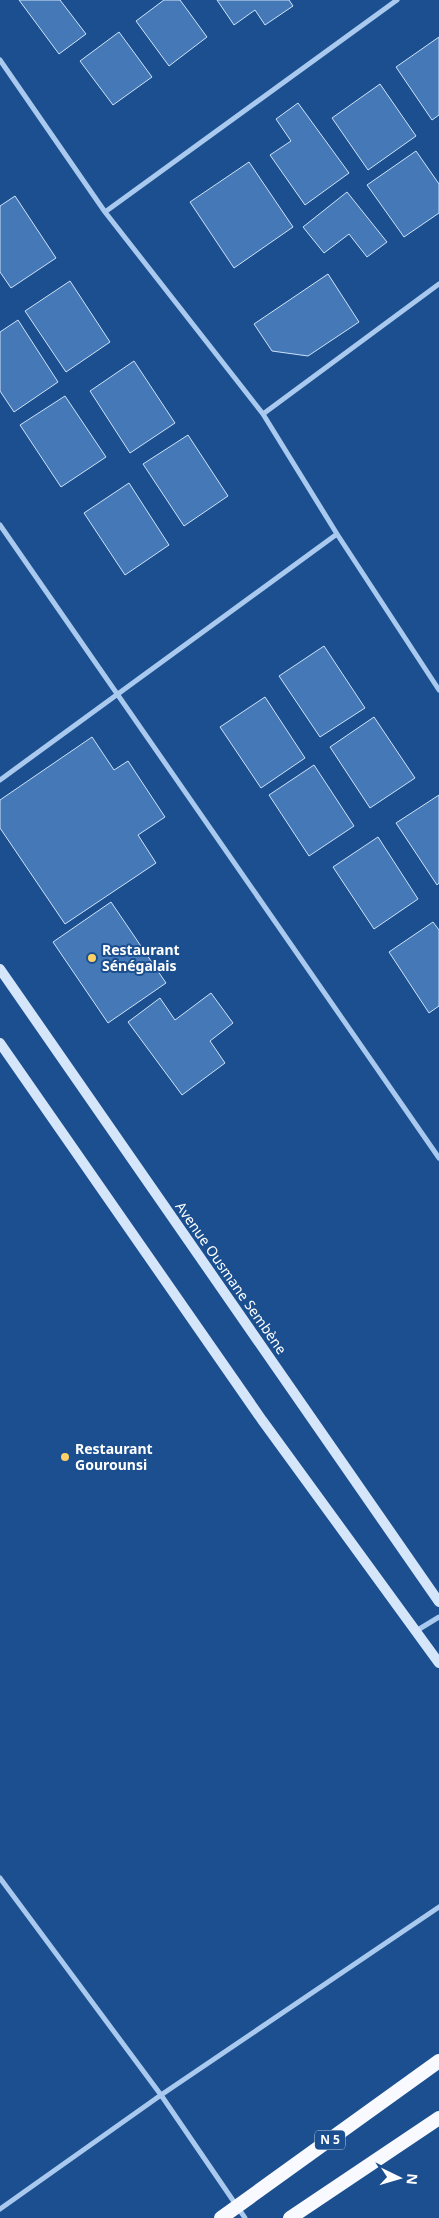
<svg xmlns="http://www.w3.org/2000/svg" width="439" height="2218" font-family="'Noto Sans',sans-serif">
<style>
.building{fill:#4478b7;stroke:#cfe3fa}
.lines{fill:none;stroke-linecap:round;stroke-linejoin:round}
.minor{stroke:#a9c9ee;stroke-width:5}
.secondary{stroke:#d6e6fa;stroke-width:10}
.trunk{stroke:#f8faff;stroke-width:14}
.poi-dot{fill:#ffd166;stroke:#1b4f8f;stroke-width:2}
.labels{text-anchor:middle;stroke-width:4;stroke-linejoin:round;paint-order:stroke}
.shield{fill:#1b4f8f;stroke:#bbcadd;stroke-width:1}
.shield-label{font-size:12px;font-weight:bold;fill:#fff}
.poi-label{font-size:14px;font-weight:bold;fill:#fff;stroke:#1b4f8f;text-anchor:start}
.street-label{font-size:14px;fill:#fff;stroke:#1b4f8f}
</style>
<rect width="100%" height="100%" fill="#1b4f8f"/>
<path class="building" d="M19,0H60L86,34L59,54Z
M164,0H180L207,37L169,66L136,21Z
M217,0H289L293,6L265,25L255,10L234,25Z
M119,32L152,77L113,105L80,61Z
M439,37V115L432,120L396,67Z
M380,84L416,136L368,170L332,118Z
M298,103L349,173L305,205L270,155L291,141L276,119Z
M416,151L439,184V213L404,237L367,185Z
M249,162L293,227L234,268L190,202Z
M347,192L387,242L367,257L349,234L324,253L303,227Z
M15,196L56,258L11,288L0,272V206Z
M328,274L359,322L308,356L272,351L254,324Z
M70,281L110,342L66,372L25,311Z
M18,320L58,382L14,412L0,391V332Z
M134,361L175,423L130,453L90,391Z
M65,396L106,457L61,487L20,425Z
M188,435L228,496L184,526L143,464Z
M129,483L169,545L125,575L84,513Z
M324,646L365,708L320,737L279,676Z
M265,697L305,758L261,788L220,727Z
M374,717L415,778L370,808L330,747Z
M92,737L114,770L128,761L165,817L138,835L156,863L65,924L0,828V800Z
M314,765L354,826L309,856L269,795Z
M439,795V883L437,885L396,823Z
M378,837L418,899L374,929L333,867Z
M111,902L166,983L108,1023L53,942Z
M433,922L439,930V1006L429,1013L389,952Z
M211,993L233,1023L210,1041L225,1063L182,1095L128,1022L160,998L175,1020Z"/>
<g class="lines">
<path class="minor" d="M0,60L105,212L263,414L337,534L439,690
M105,212L397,0
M263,414L439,284
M0,525L439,1158
M0,780L337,534
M416,1631L439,1617
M0,1878L161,2095L245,2218
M0,2209L161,2095L439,1907"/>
<path class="secondary" d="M0,969L439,1602
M0,1043L262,1420L439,1663"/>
<path class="trunk" d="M221,2218L439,2061
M290,2218L439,2118"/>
</g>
<g class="poi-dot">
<circle cx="92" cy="958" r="5"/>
<circle cx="65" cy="1457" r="5"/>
</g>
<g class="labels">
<rect class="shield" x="315" y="2130.5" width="30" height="19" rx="4"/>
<g class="shield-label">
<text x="330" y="2144">N 5</text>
</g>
<g class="poi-label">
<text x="102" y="955">Restaurant<tspan x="102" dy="16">Sénégalais</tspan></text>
<text x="75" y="1454">Restaurant<tspan x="75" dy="16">Gourounsi</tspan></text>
</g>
<g class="street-label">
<text transform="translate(231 1278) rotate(55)" y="5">Avenue Ousmane Sembène</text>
</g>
</g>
<g transform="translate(399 2178) rotate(95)" stroke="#1b4f8f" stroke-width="4" paint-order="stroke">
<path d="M0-4L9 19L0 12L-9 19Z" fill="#ffffff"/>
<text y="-8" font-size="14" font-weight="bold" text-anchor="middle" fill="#ffffff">N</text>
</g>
</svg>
